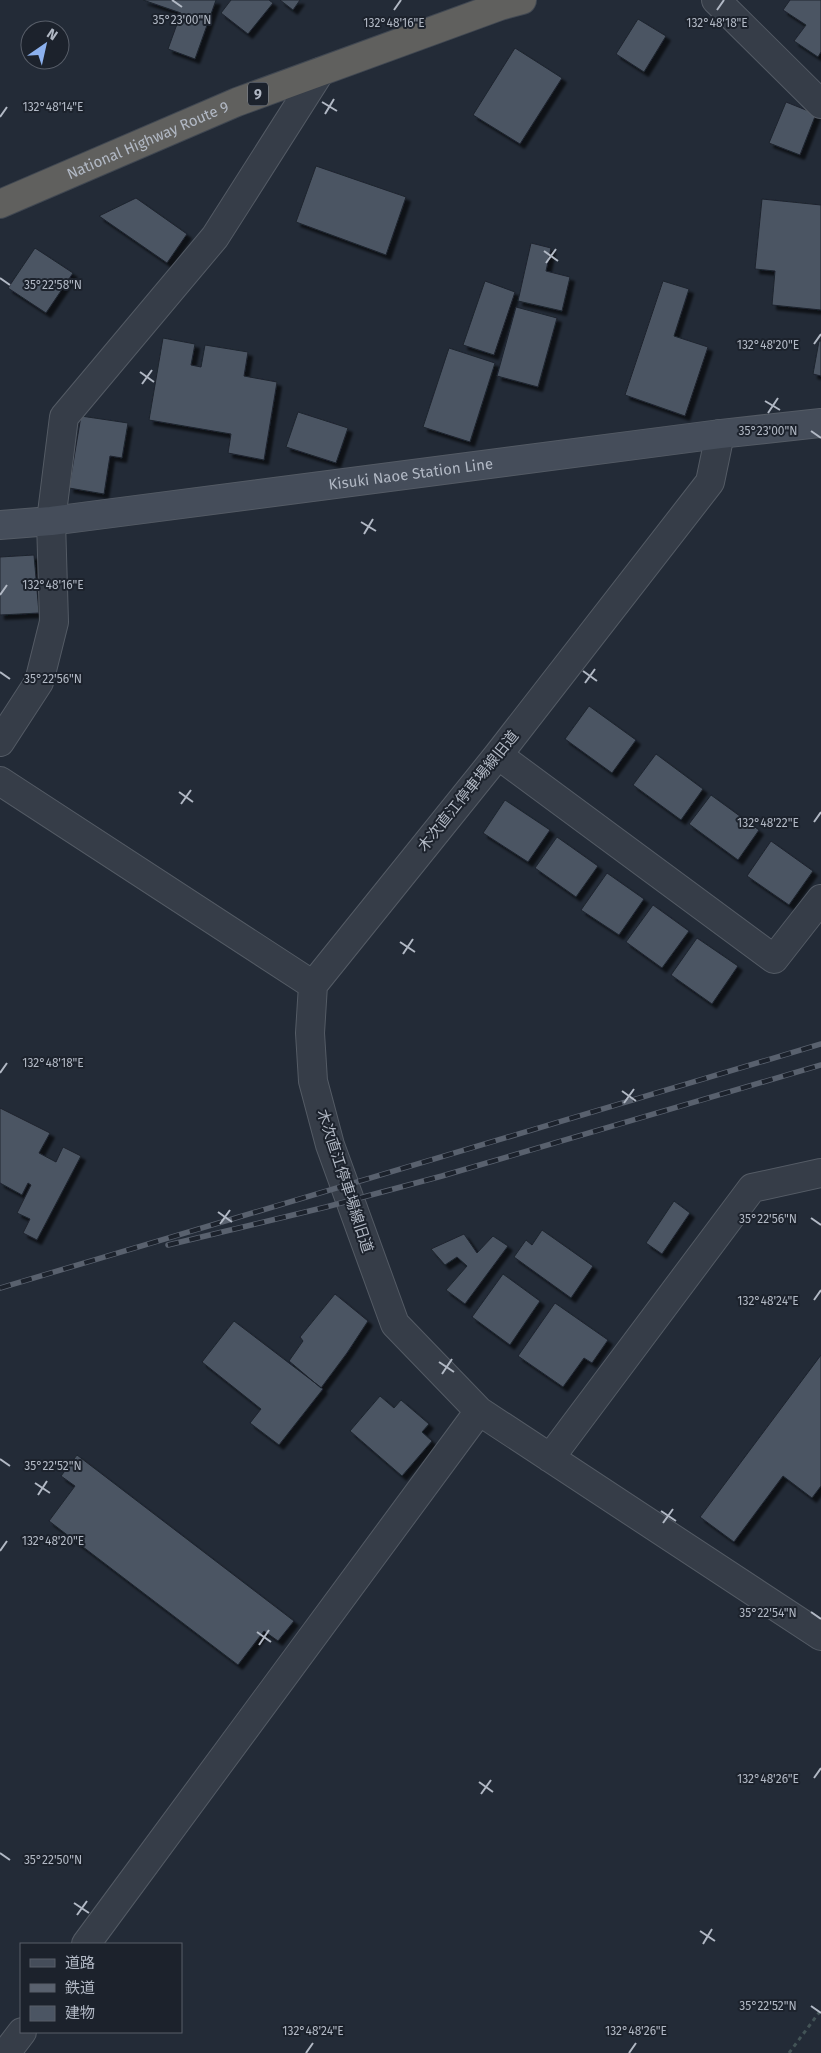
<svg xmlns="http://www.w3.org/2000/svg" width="821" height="2053" font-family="'Fira Sans','Noto Sans JP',sans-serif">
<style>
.building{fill:#4b5563;stroke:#1e242e;filter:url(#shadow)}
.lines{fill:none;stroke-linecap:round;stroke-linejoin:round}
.minor-casing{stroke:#545b65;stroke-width:30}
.secondary-casing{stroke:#545b65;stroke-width:30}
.trunk-casing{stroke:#414852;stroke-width:30}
.path{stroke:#425356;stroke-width:3;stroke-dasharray:4 4;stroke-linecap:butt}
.minor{stroke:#363d48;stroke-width:28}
.secondary{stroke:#454d5a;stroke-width:28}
.trunk{stroke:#60605e;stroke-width:28}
.rail-casing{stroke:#59616e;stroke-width:5.5}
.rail{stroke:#1c222c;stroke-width:4;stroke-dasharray:11;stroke-linecap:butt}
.ticks{fill:none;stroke:#b1b8c4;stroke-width:2}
.labels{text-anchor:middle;stroke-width:4;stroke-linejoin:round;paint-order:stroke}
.shield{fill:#1c222c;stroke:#848b96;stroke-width:1}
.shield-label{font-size:14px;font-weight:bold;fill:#b1b8c4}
.street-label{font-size:15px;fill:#b1b8c4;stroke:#1c222c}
.ticks-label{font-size:12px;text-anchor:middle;fill:#b1b8c4;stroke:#1c222c;stroke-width:4;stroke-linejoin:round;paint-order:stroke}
</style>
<defs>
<filter id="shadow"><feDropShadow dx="4.5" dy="4.5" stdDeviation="1" flood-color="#0009"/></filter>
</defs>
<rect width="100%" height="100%" fill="#232b37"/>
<path class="building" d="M143,0H216L195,59L168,49L181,13Z
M231,0H269L273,3L248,34L221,13Z
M280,0H300L293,10Z
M790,0H821V52L818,57L794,41L806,25L783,10Z
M638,19L666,36L644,72L616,54Z
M515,48L562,78L520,144L473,115Z
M786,102L816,114L800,155L769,143Z
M316,166L406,197L386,255L296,222Z
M136,198L187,234L167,263L99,216Z
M762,199L821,205V310L772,305L775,271L755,269Z
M531,243L551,248L546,271L570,277L562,311L518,301Z
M35,248L73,273L46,313L8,288Z
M485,281L515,292L494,355L463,345Z
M663,281L689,289L674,336L708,347L685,416L625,395Z
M516,307L557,318L538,387L497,376Z
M163,338L195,344L191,365L201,367L205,345L248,352L244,376L277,382L264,460L228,453L231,434L149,420Z
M819,341H821V376L813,374Z
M449,348L495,363L470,442L423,427Z
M298,412L348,428L336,463L286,447Z
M81,416L128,423L122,458L110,456L104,494L69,488Z
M34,555L39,613L0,615V557Z
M589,706L636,740L612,773L565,739Z
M656,754L703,789L681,820L633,785Z
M711,795L759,830L738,860L689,824Z
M505,800L550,830L528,862L483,833Z
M557,837L598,866L576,897L535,868Z
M771,841L813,871L789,905L747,876Z
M607,873L644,899L619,935L581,910Z
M653,905L689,931L662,968L626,942Z
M697,938L738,966L712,1004L671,975Z
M0,1108L50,1133L39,1153L56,1162L63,1147L81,1156L37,1240L23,1233L30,1219L17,1213L31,1185L28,1183L22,1195L0,1183Z
M674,1201L690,1213L662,1254L646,1243Z
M542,1230L593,1266L571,1298L514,1257L526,1240L532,1245Z
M464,1234L477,1253L493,1236L508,1246L465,1304L446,1290L467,1266L457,1257L445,1265L431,1249Z
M503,1274L540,1301L510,1345L472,1317Z
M335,1294L368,1321L347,1353L321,1388L289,1361L303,1341L300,1337Z
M555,1303L608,1340L592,1363L584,1358L563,1387L518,1356Z
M234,1321L323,1389L279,1445L250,1423L261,1409L202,1362Z
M821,1355V1486L812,1498L783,1476L734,1542L700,1517Z
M380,1396L394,1408L401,1400L429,1424L422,1432L432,1441L402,1476L350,1431Z
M77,1455L294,1621L278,1641L264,1631L238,1665L49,1521L75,1486L61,1476Z"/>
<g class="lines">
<defs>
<path id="minor" d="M716,0L821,104
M720,434L710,482L498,755L313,985L310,1033L313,1081L330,1145L395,1324L479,1411L821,1636
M0,742L39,682L54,622L51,521L64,417L215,237L320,72
M498,755L774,959L821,899
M0,781L313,985
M550,1458L752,1188L821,1173
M86,1944L479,1411
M6,2053L22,2032"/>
<g id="secondary">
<path id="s1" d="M0,525L51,521L720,434L821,423"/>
</g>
<g id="trunk">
<path id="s2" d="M0,204L237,102L500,6L522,0"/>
</g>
</defs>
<use href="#minor" class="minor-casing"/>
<use href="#secondary" class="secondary-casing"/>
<use href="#trunk" class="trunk-casing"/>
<path class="path" d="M789,2053L821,2010"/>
<use href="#minor" class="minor"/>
<use href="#secondary" class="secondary"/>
<use href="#trunk" class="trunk"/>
<defs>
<path id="rail" d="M168,1245L326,1207L442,1176L821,1065
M0,1288L821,1044"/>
</defs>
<use href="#rail" class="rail-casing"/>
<use href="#rail" class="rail"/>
</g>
<path class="ticks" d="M172,0L182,7M394,10L401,0M717,10L724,0M322,102L337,111M325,114L334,99M0,117L7,107M544,251L558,261M546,263L556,249M0,278L10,285M814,344L821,334M140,372L154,382M142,384L152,370M765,401L780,410M768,413L778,398M811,431L821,438M361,522L376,531M364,534L373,519M0,595L7,585M583,671L597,681M0,672L10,679M585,683L595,669M179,792L193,802M181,804L191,790M814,822L821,812M400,942L415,952M403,954L413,939M0,1073L7,1063M622,1091L636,1101M624,1103L634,1089M218,1212L232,1222M811,1218L821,1225M220,1224L230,1210M814,1300L821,1290M439,1362L454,1372M442,1374L452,1359M0,1459L10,1466M35,1483L50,1493M38,1495L47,1481M661,1511L676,1521M663,1523L673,1509M0,1551L7,1541M811,1612L821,1619M257,1632L271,1642M259,1645L269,1630M814,1778L821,1768M479,1782L493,1792M481,1794L491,1780M0,1853L10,1860M74,1903L89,1913M77,1915L87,1901M700,1931L715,1941M703,1944L712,1929M811,2006L821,2013M306,2053L313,2043M629,2053L636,2043"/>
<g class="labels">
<rect class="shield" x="248" y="82.5" width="20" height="23" rx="4"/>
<g class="shield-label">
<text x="258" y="99">9</text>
</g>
<g class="street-label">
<text dy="5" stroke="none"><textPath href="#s2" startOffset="161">National Highway Route 9</textPath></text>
<text dy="5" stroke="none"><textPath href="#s1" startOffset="414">Kisuki Naoe Station Line</textPath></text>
<text transform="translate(468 791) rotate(-51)" y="5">木次直江停車場線旧道</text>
<text transform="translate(345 1181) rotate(72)" y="5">木次直江停車場線旧道</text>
</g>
</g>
<g class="ticks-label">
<text x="182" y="24">35°23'00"N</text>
<text x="394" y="27">132°48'16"E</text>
<text x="717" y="27">132°48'18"E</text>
<text x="53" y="111">132°48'14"E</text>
<text x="53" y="289">35°22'58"N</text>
<text x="768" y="349">132°48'20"E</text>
<text x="768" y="435">35°23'00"N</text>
<text x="53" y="589">132°48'16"E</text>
<text x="53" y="683">35°22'56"N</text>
<text x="768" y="827">132°48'22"E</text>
<text x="53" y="1067">132°48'18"E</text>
<text x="768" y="1223">35°22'56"N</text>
<text x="768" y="1305">132°48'24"E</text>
<text x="53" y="1470">35°22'52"N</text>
<text x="53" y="1545">132°48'20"E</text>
<text x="768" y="1617">35°22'54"N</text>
<text x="768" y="1783">132°48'26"E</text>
<text x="53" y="1864">35°22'50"N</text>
<text x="768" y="2010">35°22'52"N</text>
<text x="313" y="2035">132°48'24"E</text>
<text x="636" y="2035">132°48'26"E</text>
</g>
<rect x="20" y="1943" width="162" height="90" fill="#1c222c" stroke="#585e69"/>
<rect x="30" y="1959" width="25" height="8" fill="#454d5a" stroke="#585e69"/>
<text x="65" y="1968" font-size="15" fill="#b1b8c4">道路</text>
<rect x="30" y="1984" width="25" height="8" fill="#59616e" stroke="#585e69"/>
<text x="65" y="1993" font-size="15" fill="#b1b8c4">鉄道</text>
<rect x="30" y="2006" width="25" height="15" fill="#4b5563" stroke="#585e69"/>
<text x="65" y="2018" font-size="15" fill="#b1b8c4">建物</text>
<g transform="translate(45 45) rotate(34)"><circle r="24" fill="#1c222c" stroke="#585e69"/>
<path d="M0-4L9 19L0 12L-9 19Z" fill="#8cb1ee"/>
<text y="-8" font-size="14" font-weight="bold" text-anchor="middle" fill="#b1b8c4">N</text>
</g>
</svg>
